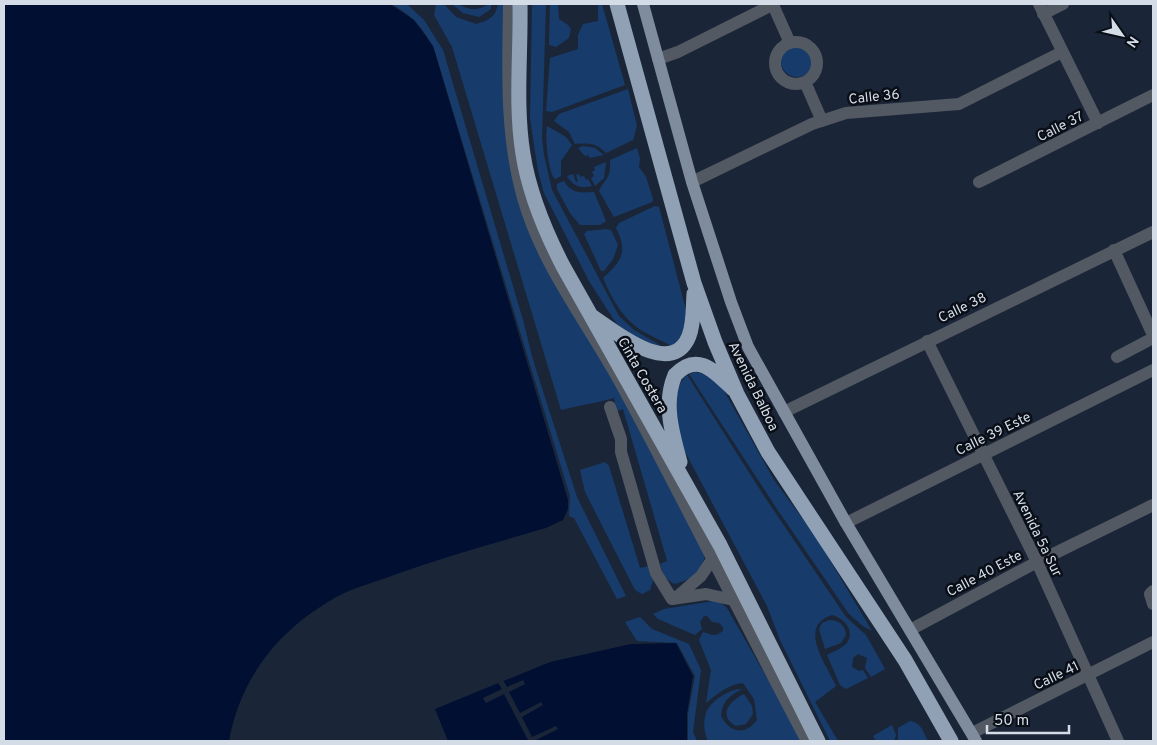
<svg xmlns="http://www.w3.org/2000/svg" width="1157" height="745" font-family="Overpass,sans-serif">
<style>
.green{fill:#173c6c}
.water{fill:#000f32}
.pier{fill:#1a2638}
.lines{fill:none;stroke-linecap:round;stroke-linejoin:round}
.minor{stroke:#535962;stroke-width:12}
.major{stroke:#7e8c9e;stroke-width:12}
.highway{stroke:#90a0b5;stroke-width:15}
.labels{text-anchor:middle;stroke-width:5;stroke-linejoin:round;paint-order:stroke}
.street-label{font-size:14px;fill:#d3dce7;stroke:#0a0f17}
</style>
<rect width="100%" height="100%" fill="#1a2638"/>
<path class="green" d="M391,4L408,5L424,20L443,50L523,320L533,360L577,497L626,596L617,599L574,518L569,516L570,496L435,52C425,29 412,15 391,4Z
M436,4H444L456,17L476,24C488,21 496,17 498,4H507L505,122L611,377L705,554C703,572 691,580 674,584L664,577L660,564L667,561L666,557L623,409L617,411L614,398C597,403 580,405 561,410L452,47L434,15Z
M452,4C461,4 467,10 475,9C481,9 486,5 491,4V9L479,17L463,13Z
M532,4H546L542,138L544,155L552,190L619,316L634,330L665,348L652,345L622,330L614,320L589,281L544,193L538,171L530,118Z
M550,4H558L559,19L568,25L571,29L569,38L556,47L549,45Z
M602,4L625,85L552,112L546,111L550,58L578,49V35L583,24L598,21V5Z
M781 61a16 16 0 1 1 32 0a16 16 0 1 1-32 0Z
M628,89L637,126L633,140L606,153C596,143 589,143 575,144L569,132L554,121L559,114Z
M547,126L566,137L572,145L561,161V176L555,179C548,173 545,136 547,126Z
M583,146L595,148L604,155L590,158L588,155L585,156L578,148Z
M637,148L640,159L639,167L646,177L653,199L652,202L614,217L599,191C606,177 611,179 610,160Z
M606,162L604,178L595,186L591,178L594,176L592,172L595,170L594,167Z
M573,174L576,182L578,181L576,175L579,174L580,177L584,176L586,180L588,179L592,186C581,189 573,186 567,176Z
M564,181C571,194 582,193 594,192L606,221L600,225H580L570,213L557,189V184Z
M655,206L659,207L686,310C687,324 684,339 671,346C663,341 655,338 646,333C624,321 613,301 603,278C622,261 628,252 616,228L619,223Z
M607,229L611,230L618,245L613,259L604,271H601L584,234L587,231Z
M695,372L710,375L723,389L774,480L816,537L872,631L863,626L849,614L777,509L689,374Z
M687,375L764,496L846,617L866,635L885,669L871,677L865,668L867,658L858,654L853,658L852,667L859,671L863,670L868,678L846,689L840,685L827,655C833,652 840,649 845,645C857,633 845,618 832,615C797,626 826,664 836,686L815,702L838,741H830L780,640L767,606L684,450C678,431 669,390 687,375Z
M605,462L609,466L640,568L649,566L653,581L650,590L642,594L635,590L585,492L580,470Z
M714,601L720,602L727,608L803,741H708C704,733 703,722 706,713C709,702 731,688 742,689C729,696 722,701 721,716C730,733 745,736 757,720L754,699L743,683C729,684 717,694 706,703L711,670L699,640L703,632C711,634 715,638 723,631V627L719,623L712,622L707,616H704L700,622L702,629L695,635L658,619L653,614L664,609Z
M640,617L652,629L689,644L701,670L693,732L697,741H688V714L695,676L677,643L637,641L625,622Z
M829,620C839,620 845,625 846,635L841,643L825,649L819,629L822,623Z
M744,694L752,706L753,714L746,724L736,726C717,715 730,701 744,694Z
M910,721C922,723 923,732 928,741H898V728Z
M892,725L896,735L894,741H876L873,736Z"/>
<path class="water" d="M4,4H390L414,20L433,46L568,500V509L563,520L546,528C495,543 444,557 394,575C376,582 356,587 340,595C281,627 241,675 229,741H4Z
M676,643L693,676L687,714V741H448L435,709L550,662L631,644Z"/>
<path class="pier" d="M503,680L507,687L523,680L525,684L509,692L520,713L541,702L543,705L522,717L532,737L556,726L558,729L534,741H526L528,740L504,694L486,703L483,698L502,689L498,683Z"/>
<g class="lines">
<path class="minor" d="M509,4C508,69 505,134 523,198C542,266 588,323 621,384C685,502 744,623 807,741
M1039,4L1098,123
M773,5L790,43
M1043,14L1063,4
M775 63a21 21 0 1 1 42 0a21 21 0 1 1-42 0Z
M658,59L678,52L774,4
M805,82L822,121
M692,182L812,124L846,113L959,104L1062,52
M979,182L1153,95
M1114,250L1153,335
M927,341L1037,562L1118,741
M1117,357L1153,338
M610,407L621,439V452L656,573L672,599
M784,412L1153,232
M846,523L1153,370
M1153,591L1150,594L1153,604
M678,596L701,576L717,552
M672,599L706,594L738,601
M910,630L1037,562L1153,505
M972,733L1153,642"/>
<path class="major" d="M643,4L692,182L731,302L748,347L846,523L976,741"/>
<path class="highway" d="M520,4C521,53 515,105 523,154C529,193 545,231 563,266L720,545L818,741
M617,4L694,283L715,342L737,394L768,452L905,660L951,741
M593,317C615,332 672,379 689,336C694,323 693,308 694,294
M680,462C672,433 663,403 675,375C698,351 715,372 733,389"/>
</g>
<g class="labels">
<g class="street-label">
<text transform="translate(874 96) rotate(-6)" y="5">Calle 36</text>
<text transform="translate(1060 126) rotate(-27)" y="5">Calle 37</text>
<text transform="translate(962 307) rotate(-26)" y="5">Calle 38</text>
<text transform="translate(643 375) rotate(60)" y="5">Cinta Costera</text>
<text transform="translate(754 386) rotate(64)" y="5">Avenida Balboa</text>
<text transform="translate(993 433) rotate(-26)" y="5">Calle 39 Este</text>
<text transform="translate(1038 533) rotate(64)" y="5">Avenida 5a Sur</text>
<text transform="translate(984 573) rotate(-28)" y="5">Calle 40 Este</text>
<text transform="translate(1056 675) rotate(-26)" y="5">Calle 41</text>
</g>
</g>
<rect width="1157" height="745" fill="none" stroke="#d3dce7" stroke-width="10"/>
<g transform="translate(1122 35) rotate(124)" stroke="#0a0f17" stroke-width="4" paint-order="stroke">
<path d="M0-4L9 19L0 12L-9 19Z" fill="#d3dce7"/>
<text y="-8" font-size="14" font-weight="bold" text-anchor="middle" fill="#d3dce7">N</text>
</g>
<path d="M987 725v8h82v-8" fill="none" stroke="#d3dce7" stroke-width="2.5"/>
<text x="994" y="725" font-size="15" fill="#d3dce7" stroke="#0a0f17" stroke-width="4" paint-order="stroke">50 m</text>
</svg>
